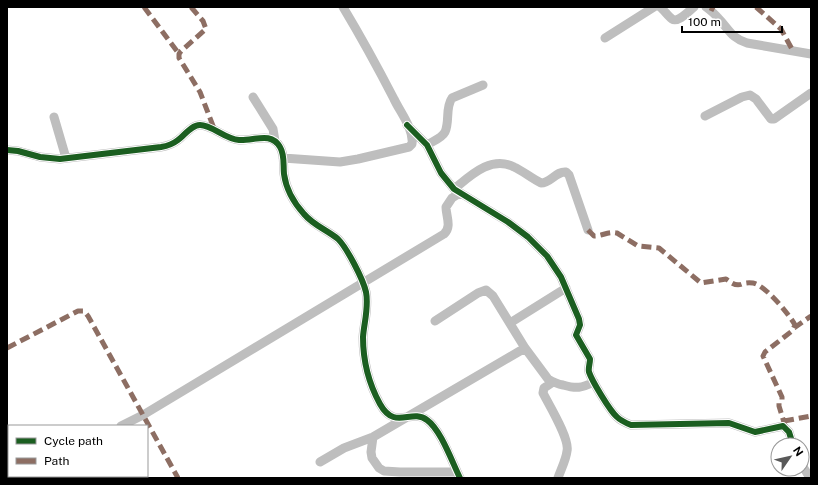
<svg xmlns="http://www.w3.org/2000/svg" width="818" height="485" font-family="'Public Sans',sans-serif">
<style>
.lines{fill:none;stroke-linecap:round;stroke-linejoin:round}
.minor{stroke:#bebebe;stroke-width:9}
.quiet{stroke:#8d6e63;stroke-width:5;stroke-dasharray:10 5;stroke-linecap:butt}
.cycleway-casing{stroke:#fff;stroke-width:8}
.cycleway{stroke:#1b5e20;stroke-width:6}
</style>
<rect width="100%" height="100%" fill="#fff"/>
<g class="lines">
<path class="minor" d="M660,7C664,10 668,16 672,19C678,23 689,11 694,7
M706,7C710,10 715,14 718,18C729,29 731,38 747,43L811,54
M605,38L654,7
M253,97L273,129L275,141
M705,116L742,97L750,95L756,99L771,119H774L811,93
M54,117L66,158
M407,125L427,145L441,173L454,189L508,222L528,237L547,256L561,277L579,319L580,325L576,335L590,359C590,364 588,368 589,372C592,381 610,411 617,417C621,421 626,423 631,425L729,423L755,432L783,426L789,432L793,445
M427,145C433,141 442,138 445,132C450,121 445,108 452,98L483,85
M7,150L18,151L40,157L60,159L161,147C167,146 173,144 178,140C184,136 191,125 200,125C212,125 225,139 239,140C254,141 271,131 280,147C285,155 283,165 284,174C286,189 294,203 304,214C313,225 327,230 338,239C347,248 363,279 366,292C369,307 364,323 363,337C363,360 369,384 380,404C395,431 411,408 427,420C441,430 452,462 460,478
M283,158L340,162L358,159L409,147L412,144C414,129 400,112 394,99C378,68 361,37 343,7
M454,189C470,176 491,155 514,167C523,171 531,178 541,183C551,183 556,171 566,172L569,175L588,230
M435,321L478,293L486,290L493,296L525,348L548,379C553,382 557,384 563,385C577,389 581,388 594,382
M510,323L566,288
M553,382L544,388L543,393C549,405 570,439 567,451C566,460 561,469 558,478
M121,426L143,415L444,234C452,227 446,216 446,207L452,198L460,193
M373,437L371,452L372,458L379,468L384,471L400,472H457
M320,462L344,448L373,437L525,348
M802,465L810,478
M19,478L23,476"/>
<path class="quiet" d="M144,7L179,54
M191,7L203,21L206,29L181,51L179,54V58L200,92L215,131
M756,7L781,29L793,51
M711,11L713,7
M588,230L594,236C602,236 609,231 617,233L638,246L659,248L701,283L726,279C742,291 738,281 753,283C765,285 789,314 795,325L792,331L765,352L763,356L782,397V400L779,403V406L786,429
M794,328L811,316
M7,348L78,311H84L88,316L178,478
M784,421L811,416"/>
<defs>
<path id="cycleway" d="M407,125L427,145L441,173L454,189L508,222L528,237L547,256L561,277L579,319L580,325L576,335L590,359C590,364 588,368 589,372C592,381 610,411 617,417C621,421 626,423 631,425L729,423L755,432L783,426L789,432L793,445
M7,150L18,151L40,157L60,159L161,147C167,146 173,144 178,140C184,136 191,125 200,125C212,125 225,139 239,140C254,141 271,131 280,147C285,155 283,165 284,174C286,189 294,203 304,214C313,225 327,230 338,239C347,248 363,279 366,292C369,307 364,323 363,337C363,360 369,384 380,404C395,431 411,408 427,420C441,430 452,462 460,478"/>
</defs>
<use href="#cycleway" class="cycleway-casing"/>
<use href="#cycleway" class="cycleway"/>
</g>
<rect width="818" height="485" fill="none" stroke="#000000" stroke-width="16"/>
<rect x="8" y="425" width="140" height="52" fill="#ffffff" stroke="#999999"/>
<rect x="16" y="438" width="20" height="6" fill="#1b5e20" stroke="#999999"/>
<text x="44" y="445" font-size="12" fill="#000000">Cycle path</text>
<rect x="16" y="458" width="20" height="6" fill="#8d6e63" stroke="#999999"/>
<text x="44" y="465" font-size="12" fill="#000000">Path</text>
<g transform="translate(790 457) rotate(56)"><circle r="19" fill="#ffffff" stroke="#999999"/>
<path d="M0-3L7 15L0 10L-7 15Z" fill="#595959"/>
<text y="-6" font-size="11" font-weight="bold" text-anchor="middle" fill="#000000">N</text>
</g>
<path d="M682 26v6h100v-6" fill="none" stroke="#000000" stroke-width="2"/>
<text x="688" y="26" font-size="12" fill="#000000" stroke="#ffffff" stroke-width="3" paint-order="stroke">100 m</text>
</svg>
